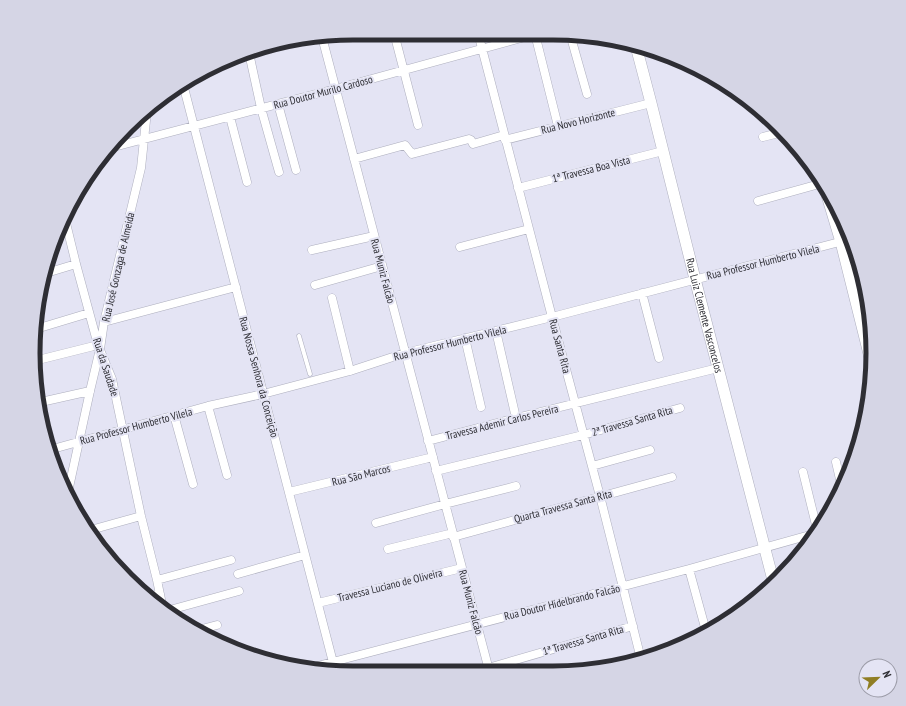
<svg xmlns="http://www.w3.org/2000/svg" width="906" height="706" font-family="'PT Sans Narrow',sans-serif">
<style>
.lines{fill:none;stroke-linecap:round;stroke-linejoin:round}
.service-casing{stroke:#aeafbe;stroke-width:5}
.minor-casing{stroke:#aeafbe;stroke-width:9}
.tertiary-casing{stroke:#aeafbe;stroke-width:12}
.service{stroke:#fff;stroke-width:4}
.minor{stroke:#fff;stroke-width:8}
.tertiary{stroke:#fff;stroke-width:11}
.labels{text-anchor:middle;stroke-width:4;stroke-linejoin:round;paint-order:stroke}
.street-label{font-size:11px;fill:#2e2e34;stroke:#e4e4f4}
.rim{fill:none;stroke:#2e2e34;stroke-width:5}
</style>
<rect width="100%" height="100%" fill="#e4e4f4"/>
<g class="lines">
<defs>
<path id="service" d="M299,336L310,374"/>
<path id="minor" d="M394,33L418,125
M478,33L552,317L600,496L641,659
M535,34L558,126
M570,34L587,94
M322,37L489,670
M249,53L261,108L279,172
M183,84L335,670
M278,104L296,170
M230,117L247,182
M763,137L779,133
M505,140L651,103
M110,148L335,89L536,34
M354,159L405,145L412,154L469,139L471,140L473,144L504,135
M518,188L663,151
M758,201L823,183
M65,219L76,264L98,345L112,379L141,516L157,580L163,609
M460,247L529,229
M312,250L374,236
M43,274L76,264
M315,285L382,266
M642,293L659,358
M332,298L350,371
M104,322L236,287
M36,329L89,313
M496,331L516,418
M465,338L481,407
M34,361L98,345
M41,402L90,391
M208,406L227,475
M174,415L193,484
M428,441L516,418L718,368
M49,450L208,406L263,394L350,371L405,353L552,317L851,239
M836,462L842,488
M592,466L650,450
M436,471L583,435L680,408
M803,472L818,533
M68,492L90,391L100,349L104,322L141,168L147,111
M289,492L433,457
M376,523L445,504L516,486
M87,531L141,516
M453,537L672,477
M388,549L453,533
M689,569L706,631
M238,574L305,555
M157,580L231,560
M148,597L160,594
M318,603L462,568
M166,611L239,591
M198,630L217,625
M488,668L633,626
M306,669L689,569L817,533"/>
<g id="tertiary">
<path id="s1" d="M636,46L651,103L695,279L774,584"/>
<path d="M823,182L841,242L872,366"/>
</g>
</defs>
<use href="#service" class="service-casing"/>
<use href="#minor" class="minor-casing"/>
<use href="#tertiary" class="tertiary-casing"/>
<use href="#service" class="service"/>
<use href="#minor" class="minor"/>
<use href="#tertiary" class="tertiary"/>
</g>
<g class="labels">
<g class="street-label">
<text transform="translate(323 92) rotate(-15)" y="4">Rua Doutor Murilo Cardoso</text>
<text transform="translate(578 121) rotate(-14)" y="4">Rua Novo Horizonte</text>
<text transform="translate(591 169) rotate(-14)" y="4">1ª Travessa Boa Vista</text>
<text transform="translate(763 262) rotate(-14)" y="4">Rua Professor Humberto Vilela</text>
<text transform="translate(118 267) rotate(-77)" y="4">Rua José Gonzaga de Almeida</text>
<text transform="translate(383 271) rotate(75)" y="4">Rua Muniz Falcão</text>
<text dy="4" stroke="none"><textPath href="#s1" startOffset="278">Rua Luiz Clemente Vasconcelos</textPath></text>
<text transform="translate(450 343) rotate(-14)" y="4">Rua Professor Humberto Vilela</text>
<text transform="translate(560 346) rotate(75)" y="4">Rua Santa Rita</text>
<text transform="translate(106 367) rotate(72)" y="4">Rua da Saudade</text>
<text transform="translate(259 377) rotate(75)" y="4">Rua Nossa Senhora da Conceição</text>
<text transform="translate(632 421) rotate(-16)" y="4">2ª Travessa Santa Rita</text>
<text transform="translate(502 422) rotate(-14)" y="4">Travessa Ademir Carlos Pereira</text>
<text transform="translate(136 426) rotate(-15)" y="4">Rua Professor Humberto Vilela</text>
<text transform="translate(361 475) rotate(-14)" y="4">Rua São Marcos</text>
<text transform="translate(563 506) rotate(-15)" y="4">Quarta Travessa Santa Rita</text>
<text transform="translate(390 585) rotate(-14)" y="4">Travessa Luciano de Oliveira</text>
<text transform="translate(471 602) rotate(75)" y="4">Rua Muniz Falcão</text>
<text transform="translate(562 602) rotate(-14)" y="4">Rua Doutor Hidelbrando Falcão</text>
<text transform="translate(583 640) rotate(-16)" y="4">1ª Travessa Santa Rita</text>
</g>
</g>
<path d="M0 0H906V706H0ZM353 40H553A313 313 0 0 1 866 353V353A313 313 0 0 1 553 666H353A313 313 0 0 1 40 353V353A313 313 0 0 1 353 40Z" fill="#d5d5e5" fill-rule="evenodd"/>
<path class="rim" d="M353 40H553A313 313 0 0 1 866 353V353A313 313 0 0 1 553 666H353A313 313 0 0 1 40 353V353A313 313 0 0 1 353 40Z"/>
<g transform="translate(878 678) rotate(67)"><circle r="19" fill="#e4e4f4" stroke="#9b9ba7"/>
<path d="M0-3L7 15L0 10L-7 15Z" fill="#907e24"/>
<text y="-6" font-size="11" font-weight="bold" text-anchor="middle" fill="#2e2e34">N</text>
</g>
</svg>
